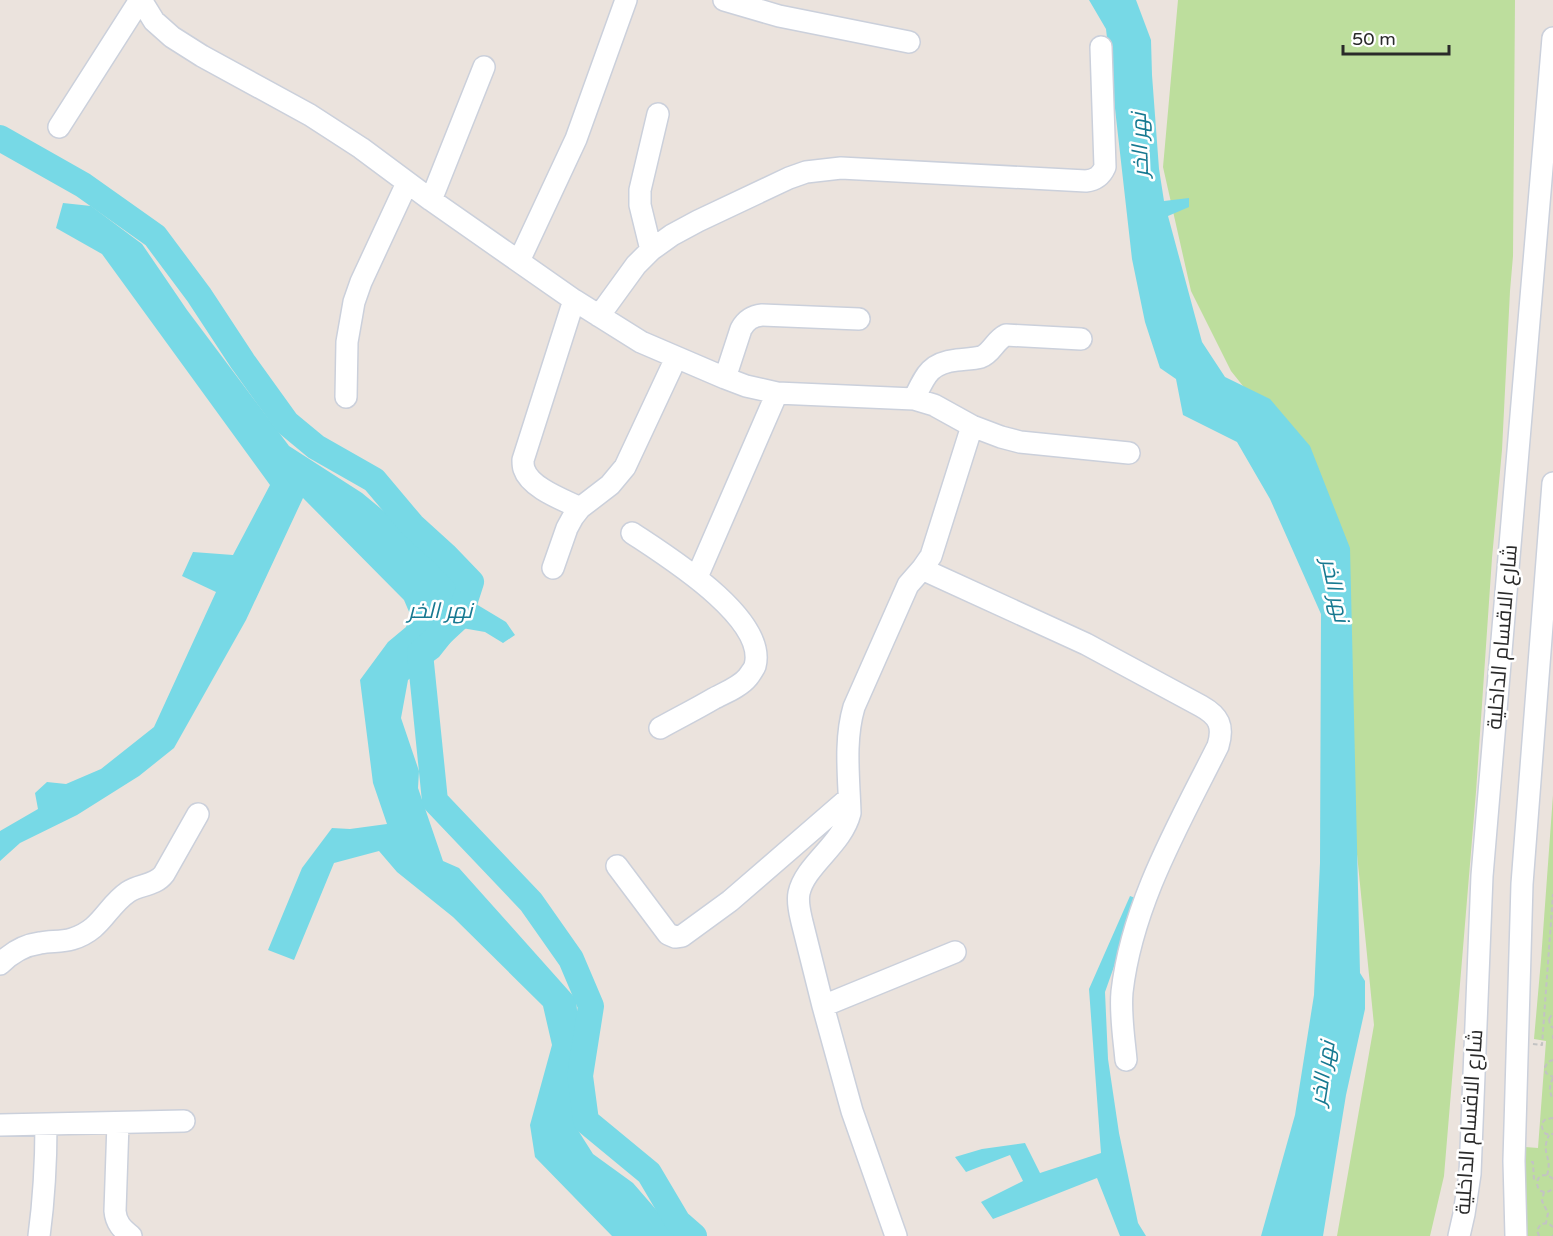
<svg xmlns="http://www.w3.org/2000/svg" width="1553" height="1236" font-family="'Varela Round',Cairo,sans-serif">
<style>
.green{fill:#bdde9d}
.water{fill:#77d9e6}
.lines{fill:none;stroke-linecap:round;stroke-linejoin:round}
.river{stroke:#77d9e6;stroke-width:26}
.minor-casing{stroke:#cbd0db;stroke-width:24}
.path{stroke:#c3c3c3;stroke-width:2;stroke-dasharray:4.5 3;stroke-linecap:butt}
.minor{stroke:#fff;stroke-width:21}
.labels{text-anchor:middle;stroke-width:5;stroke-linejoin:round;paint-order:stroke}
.street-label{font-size:21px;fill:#2a2a2a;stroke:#fff}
.water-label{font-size:22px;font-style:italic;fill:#177991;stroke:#fff}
</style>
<rect width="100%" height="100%" fill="#ebe3dd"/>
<path class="green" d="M1178,0H1515L1513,256L1510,291L1502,450L1492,558L1476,792L1444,1176L1430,1236H1337L1374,1025L1320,482L1231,371L1191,291L1163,167Z
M1553,795V1236H1527L1525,1147L1538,1148L1546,1041L1534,1039L1541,960Z"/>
<path class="water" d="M1089,0H1136L1151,40L1152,75L1159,169L1164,201L1189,198V207L1168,216L1202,342L1225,377L1270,399L1310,446L1350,548L1360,973L1365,981V1009L1346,1095L1323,1236H1261L1295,1115L1314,995L1320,863L1321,614L1270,499L1237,442L1183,415L1176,379L1160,368L1145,322L1132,259L1106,29Z
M63,203L91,206L142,244L187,310L289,446L362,493L397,522L476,604L506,622L515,635L503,643L485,632L462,628L439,657L408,680L401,718L419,771L418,788L443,861L459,868L576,999L579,1032L574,1124L593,1154L633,1183L679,1236H612L535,1157L530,1125L552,1045L543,1006L453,917L397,872L379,851L334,863L294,960L268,950L302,868L332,828L350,829L387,824L373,783L360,680L388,642L406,627L410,614L404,600L303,498L246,620L174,748L139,776L77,815L20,843L0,861V831L38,809L35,793L47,782L66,784L101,769L154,727L216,592L182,576L193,552L233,555L270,485L102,254L56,228Z
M1130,896L1138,899L1105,992L1108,1059L1119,1133L1138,1223L1146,1236H1120L1097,1178L993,1219L981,1202L1023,1181L1010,1155L966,1172L955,1157L982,1149L1025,1143L1040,1173L1101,1153L1089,989Z"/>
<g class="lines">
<path class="river" d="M0,138L83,185L155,236L199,295L243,362L287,423L316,447L374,480L412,525L445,555L471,582L460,616L420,653L435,801L531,902L571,959L591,1006L580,1076L586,1121L649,1173L678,1222L694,1236"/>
<defs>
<path id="minor" d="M141,0L154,21L172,37L202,56L310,115L361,148L431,200L574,300L641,342L725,378L746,386L777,393L914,399L934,405L972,426L1001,437L1020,442L1129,453
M724,0L779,16L909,42
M59,127L140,0
M431,200L484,67
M651,250L640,205V190L658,114
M519,261L576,139L626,0
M574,300L523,460C523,463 523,466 524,469C530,488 564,500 580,508
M599,316L636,265L651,250L672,235L698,221L789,178L806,172L841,168L1086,181C1096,180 1101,176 1105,167L1101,47
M725,378L741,329C746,320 752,316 762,315L859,319
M346,397L347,342L354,302L361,282L407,183
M914,399C925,376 929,363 957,360C965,359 973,359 981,357C992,353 995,340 1006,335L1081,339
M632,533C665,555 768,618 755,666C754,669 750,674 748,677C740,687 724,693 713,699C696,709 678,718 660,728
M553,568L567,528L573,517L580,508L610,485L625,467L676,358
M922,569L1086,644L1201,706C1219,716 1224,726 1218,746C1179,824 1132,904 1122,992C1120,1014 1124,1038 1126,1060
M697,577L777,393
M617,866L668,934L675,937L682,936L730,901L849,798
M0,964C11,953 25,945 40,943C51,941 62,942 72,939C102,930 106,907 128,892C140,884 155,886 164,874L198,814
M823,1006L955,952
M118,1123L115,1211C116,1223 122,1229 131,1236
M0,1125L184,1121
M39,1236C44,1199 46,1162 46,1124
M896,1236L852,1111L823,1006L802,922C800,913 797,903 799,893C805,865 842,845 850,813C849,778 844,741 854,707L908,585L922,569L931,556L972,426
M1459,1236L1464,1214L1470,1174L1482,876L1553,38
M1516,1236L1514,1161L1522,884L1553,483"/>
</defs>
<use href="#minor" class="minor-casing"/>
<path class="path" d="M1549,1019L1550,1025L1553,1028
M1549,1019L1553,1013
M1553,1035V1039
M1533,1044L1542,1045L1553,894
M1553,1060L1548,1062L1545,1067L1546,1073L1553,1077
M1553,1078C1549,1086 1549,1092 1553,1099
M1553,1118L1546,1119C1540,1123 1541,1129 1546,1134H1553
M1531,1162H1533L1534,1181
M1547,1175C1553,1156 1540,1154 1549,1135
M1553,1179C1543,1170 1533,1178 1539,1190C1544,1193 1549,1193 1553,1188
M1544,1192L1542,1201L1548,1213L1546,1223
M1539,1236L1537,1230L1541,1224L1548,1223L1553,1227
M1553,1236V1235"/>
<use href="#minor" class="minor"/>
</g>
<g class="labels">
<g class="street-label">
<text transform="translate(1502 637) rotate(-85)" y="7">شارع الاقسام الداخلية</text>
<text transform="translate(1469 1122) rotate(-86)" y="7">شارع الاقسام الداخلية</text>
</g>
<g class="water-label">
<text transform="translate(1139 145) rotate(-92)" y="8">نهر الخر</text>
<text transform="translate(1336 590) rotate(78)" y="8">نهر الخر</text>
<text x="440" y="618">نهر الخر</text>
<text transform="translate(1322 1073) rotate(-81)" y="8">نهر الخر</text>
</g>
</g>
<path d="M1343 45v9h106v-9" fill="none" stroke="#2a2a2a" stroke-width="3"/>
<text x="1352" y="45" font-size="18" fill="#2a2a2a" stroke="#ffffff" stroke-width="4.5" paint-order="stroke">50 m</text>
</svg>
